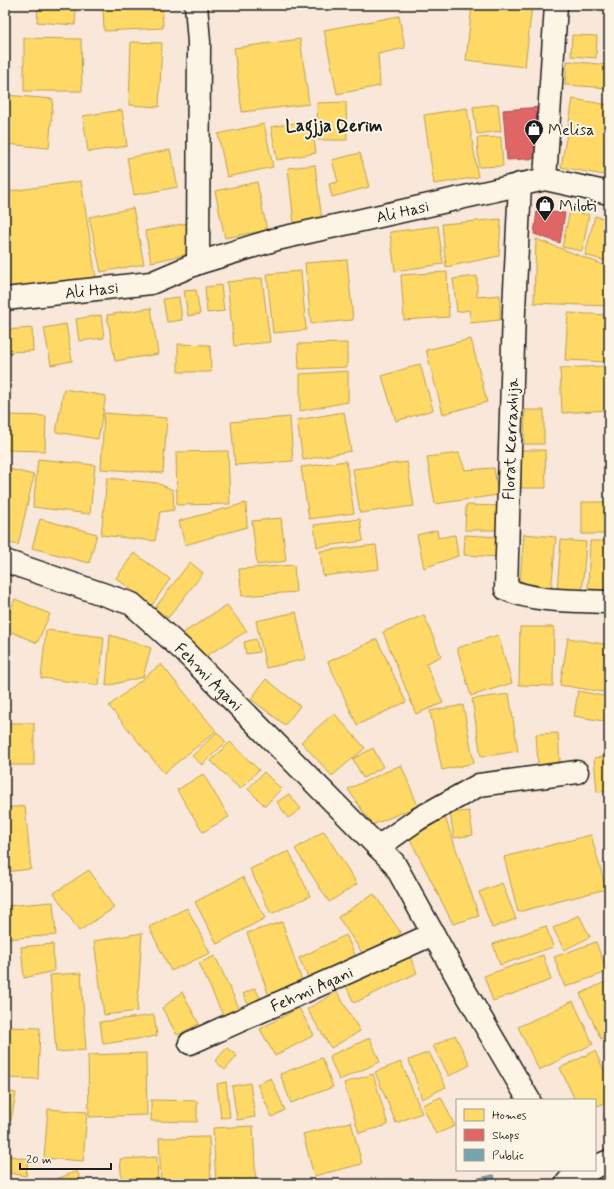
<svg xmlns="http://www.w3.org/2000/svg" width="614" height="1189" font-family="Mynerve,sans-serif">
<style>
.homes{fill:#ffd966;stroke:#bba050}
.shops{fill:#e06666;stroke:#a55050}
.public{fill:#76a5af;stroke:#5b7c83}
.lines{fill:none;stroke-linecap:round;stroke-linejoin:round}
.minor-casing{stroke:#1c1c1c;stroke-width:25}
.minor{stroke:#fcf5e5;stroke-width:22}
.labels{text-anchor:middle;stroke-width:4;stroke-linejoin:round;paint-order:stroke}
.poi-label{font-size:16px;fill:#1c1c1c;stroke:#fcf5e5;text-anchor:start}
.street-label{font-size:16px;fill:#1c1c1c;stroke:#fcf5e5}
.neighbourhood-label{font-size:17px;font-weight:bold;fill:#1c1c1c;stroke:#fcf5e5}
</style>
<rect width="100%" height="100%" fill="#f9e7d9"/>
<filter id="ink" filterUnits="userSpaceOnUse"><feTurbulence type="fractalNoise" baseFrequency=".025" numOctaves="2"/><feDisplacementMap in="SourceGraphic" scale="8" xChannelSelector="R" yChannelSelector="G"/><feConvolveMatrix kernelMatrix="1 2 1 2 8 2 1 2 1" color-interpolation-filters="sRGB"/></filter>
<g filter="url(#ink)">
<path class="homes" d="M38,5H76L75,25L37,22Z
M103,5H162L163,28L104,31Z
M472,5H532L525,67L466,60Z
M399,16L405,48L378,54L380,86L337,94L324,30Z
M572,35L597,36L596,58L571,56Z
M24,38L81,39L82,91H24Z
M300,39L309,104L242,112L234,48Z
M131,42L162,43L159,107L129,105Z
M567,61L609,65V88L565,85Z
M5,95L53,99L49,148L5,144Z
M573,99L609,105V176L561,167Z
M346,102L347,140H318L317,103Z
M498,104L501,131L477,134L473,107Z
M467,108L478,177L434,184L424,115Z
M122,110L127,146L88,152L83,116Z
M311,120L316,153L277,160L271,127Z
M264,124L273,167L227,177L218,134Z
M501,137L503,166L479,167L477,138Z
M170,150L178,187L134,195L127,158Z
M360,153L369,187L332,197L329,184L338,182L332,160Z
M315,165L322,221L294,224L288,168Z
M81,181L96,279L5,292V192Z
M257,182L267,230L225,238L215,191Z
M133,208L144,264L101,272L89,217Z
M570,211L589,215L582,251L562,247Z
M595,216L609,220V262L585,255Z
M501,219L499,256L446,267L442,224Z
M188,223L194,253L151,262L145,231Z
M438,226L443,264L395,271L390,232Z
M536,239L609,267V306L534,303Z
M347,260L353,320L311,324L305,263Z
M301,271L306,330L273,333L267,274Z
M447,272L449,317L404,320L401,275Z
M477,276V297L500,295V320L471,323L469,310L457,312L453,279Z
M262,278L270,342L234,346L227,282Z
M221,285L224,311L207,313L205,287Z
M196,290L200,314L188,316L184,291Z
M179,297L182,320L167,322L163,299Z
M151,308L158,354L115,361L107,315Z
M568,313L609,315V362L565,360Z
M101,315L104,338L79,341L76,319Z
M66,324L72,361L51,365L44,328Z
M32,328L33,351L5,352V330Z
M471,339L487,402L443,414L426,350Z
M347,343V367L299,369L298,344Z
M178,344L210,345L211,372H178Z
M420,364L433,410L396,421L382,376Z
M608,366L609,410L562,413L560,368Z
M348,371V402L300,411V374Z
M64,389L106,396L98,439L56,432Z
M525,410H544V444H524Z
M344,412L351,451L303,460L297,420Z
M104,413L167,418L163,473L101,469Z
M8,415L46,416L45,451L6,450Z
M290,417L293,461L235,465L231,422Z
M521,450H545L546,488H521Z
M228,451L230,504L177,505L176,452Z
M459,453L465,470L494,468L498,495L435,504L427,457Z
M38,459L95,465L90,514L33,507Z
M346,461L354,513L309,519L301,467Z
M407,462L414,506L360,513L353,469Z
M5,468L34,475L18,545L5,542Z
M107,478L157,483L173,490L174,510L160,512L155,541L101,535Z
M582,502H609V534H582Z
M246,503L247,527L185,545L179,521Z
M466,505L501,506V530H465Z
M281,518L286,561L257,565L252,521Z
M40,519L97,534L89,563L32,548Z
M360,519L363,541L317,547L314,525Z
M437,530L438,538L455,535L458,556L424,568L417,535Z
M524,534L556,537L551,593L519,590Z
M465,535L500,537V557L464,555Z
M561,540L586,542L582,593L557,591Z
M590,541H609V590L588,589Z
M376,545L379,569L323,576L320,551Z
M134,553L170,579L152,605L116,578Z
M190,562L203,573L168,618L155,608Z
M294,565L296,592L242,596L239,569Z
M15,599L50,614L37,643L5,629V622Z
M227,605L247,631L206,656L183,633Z
M296,612L306,659L266,668L256,621Z
M424,615L441,656L426,664L443,703L416,714L383,632Z
M520,627H554L553,686L519,685Z
M46,630L104,637L99,685L41,678Z
M110,635L151,648L143,677L106,686Z
M498,635L512,683L471,696L457,648Z
M568,638L609,645V693L560,685Z
M256,639L259,652L246,654L244,642Z
M377,639L406,702L357,725L328,662Z
M161,664L216,731L164,773L109,706Z
M266,679L300,706L285,725L251,699Z
M578,691L609,697V722L574,716Z
M509,694L518,751L481,757L472,699Z
M463,705L474,763L442,770L430,711Z
M334,713L365,748L332,776L301,742Z
M5,723H34V765H5Z
M217,732L226,742L202,765L192,756Z
M558,733L560,764L538,765L536,734Z
M230,742L259,770L240,789L211,761Z
M373,748L383,767L363,778L353,759Z
M609,756V791L597,792L594,758Z
M401,765L418,806L372,825L348,789Z
M264,772L281,789L265,806L248,789Z
M203,774L229,817L203,832L177,790Z
M289,794L301,809L288,818L277,802Z
M25,806L31,869L5,872V808Z
M469,811L473,835L454,838L450,813Z
M445,817L479,916L453,924L410,839Z
M324,831L357,884L329,902L295,849Z
M591,835L606,889L518,912L504,857Z
M289,851L310,896L271,914L250,869Z
M89,870L114,908L79,931L54,893Z
M243,877L265,918L217,944L195,902Z
M502,883L516,919L492,928L479,892Z
M374,894L401,933L365,957L338,917Z
M53,902L56,935L5,939V906Z
M187,908L210,953L171,971L149,927Z
M579,915L590,937L564,950L553,928Z
M282,922L304,987L270,999L247,933Z
M546,926L553,947L500,965L493,944Z
M142,933L137,1011L104,1015L94,941Z
M346,935L356,957L309,979L299,958Z
M596,942L607,972L565,987L554,957Z
M53,944L54,971L24,978L21,947Z
M408,952L417,973L354,1003L344,982Z
M543,955L551,980L493,1001L484,976Z
M215,956L239,1008L223,1015L199,963Z
M81,973L86,1050L56,1052L50,975Z
M609,980V1036L601,1039L580,994Z
M255,988L262,1002L250,1008L243,994Z
M5,990H8L7,1011H5Z
M182,992L199,1024L177,1035L162,1008Z
M337,992L360,1031L331,1048L307,1009Z
M573,1001L593,1044L539,1070L518,1027Z
M299,1008L314,1035L275,1056L260,1029Z
M154,1015L157,1036L103,1044L100,1022Z
M5,1027L40,1028L38,1079L5,1078Z
M455,1035L470,1065L449,1076L433,1046Z
M370,1038L380,1062L339,1080L329,1056Z
M609,1045V1060L603,1048Z
M227,1048L237,1056L225,1070L215,1061Z
M595,1051L609,1081V1101L595,1107V1100H575L560,1068Z
M429,1052L446,1087L422,1099L409,1060Z
M146,1053L147,1115L89,1117L88,1055Z
M322,1058L333,1087L291,1103L280,1074Z
M401,1062L422,1113L396,1123L375,1072Z
M373,1074L388,1125L359,1133L344,1083Z
M271,1078L285,1110L272,1117L257,1084Z
M226,1082L230,1117L221,1118L217,1084Z
M250,1083L255,1117L237,1120L232,1086Z
M5,1091L16,1093L11,1120L5,1119Z
M441,1097L455,1126L436,1134L422,1105Z
M151,1100L197,1101V1122L151,1121Z
M48,1109L87,1112L83,1161L44,1158Z
M351,1122L362,1164L314,1176L303,1134Z
M253,1126L256,1184H216L213,1128Z
M209,1137L211,1184H161L159,1138Z
M5,1155L28,1159L26,1176L5,1172Z
M157,1157L158,1184H122L120,1159Z
M77,1171L82,1184H44Z"/>
<path class="shops" d="M541,107L544,158L507,160L503,110Z
M537,211L565,213L560,243L534,234Z"/>
<path class="public" d="M494,1175L496,1184H475L474,1179Z"/>
<g class="lines">
<defs>
<g id="minor">
<path d="M196,5L199,42L198,263"/>
<path d="M545,179L556,5"/>
<path d="M520,184L514,310L506,589C537,603 576,600 609,602"/>
<path id="s1" d="M5,299L151,283L198,263L277,239L545,179L609,193"/>
<path id="s2" d="M5,561L132,604L185,652L394,863L462,986L529,1100"/>
<path d="M378,847L418,819L479,785L577,772"/>
<path id="s3" d="M190,1043L433,934"/>
<path d="M595,1167L609,1161"/>
<path d="M566,1184L570,1179L590,1170"/>
</g>
</defs>
<use href="#minor" class="minor-casing"/>
<use href="#minor" class="minor"/>
</g>
</g>
<defs>
<symbol id="shop-pin" viewBox="-11 -11 22 30"><path d="M0 17L-7.5 6A9.5 9.5 0 1 1 7.5 6Z" fill="#1c1c1c" stroke="#fcf5e5"/><path d="M-5-2.5h2.3a2.7 3.5 0 0 1 5.4 0H5L5.5 6h-11ZM-1.5-2.5h3a1.5 2.3 0 0 0-3 0Z" fill="#fff"/></symbol>
</defs>
<g fill-rule="evenodd">
<use href="#shop-pin" x="523" y="118" width="22" height="30"/>
<use href="#shop-pin" x="534" y="194" width="22" height="30"/>
</g>
<g class="labels">
<g class="poi-label">
<text x="548" y="135">Melisa</text>
<text x="559" y="211">Miloti</text>
</g>
<g class="street-label">
<text dy="6" stroke="none"><textPath href="#s1" startOffset="409">Ali Hasi</textPath></text>
<text dy="6" stroke="none"><textPath href="#s1" startOffset="87">Ali Hasi</textPath></text>
<text transform="translate(510 439) rotate(-88)" y="6">Florat Kerraxhija</text>
<text dy="6" stroke="none"><textPath href="#s2" startOffset="240">Fehmi Agani</textPath></text>
<text dy="6" stroke="none"><textPath href="#s3" startOffset="133">Fehmi Agani</textPath></text>
</g>
<g class="neighbourhood-label">
<text x="334" y="131">Lagjja Qerim</text>
</g>
</g>
<rect width="614" height="1189" fill="none" stroke="#fcf5e5" stroke-width="20"/>
<rect x="10" y="10" width="594" height="1169" fill="none" stroke="#1c1c1c" stroke-width="1.5" filter="url(#ink)"/>
<rect x="456" y="1099" width="140" height="72" fill="#fcf5e5" stroke="#a29e95"/>
<rect x="464" y="1109" width="20" height="12" fill="#ffd966" stroke="#a29e95"/>
<text x="492" y="1119" font-size="12" fill="#1c1c1c">Homes</text>
<rect x="464" y="1129" width="20" height="12" fill="#e06666" stroke="#a29e95"/>
<text x="492" y="1139" font-size="12" fill="#1c1c1c">Shops</text>
<rect x="464" y="1149" width="20" height="12" fill="#76a5af" stroke="#a29e95"/>
<text x="492" y="1159" font-size="12" fill="#1c1c1c">Public</text>
<path d="M20 1163v6h91v-6" fill="none" stroke="#1c1c1c" stroke-width="2"/>
<text x="26" y="1163" font-size="12" fill="#1c1c1c" stroke="#fcf5e5" stroke-width="3" paint-order="stroke">20 m</text>
</svg>
